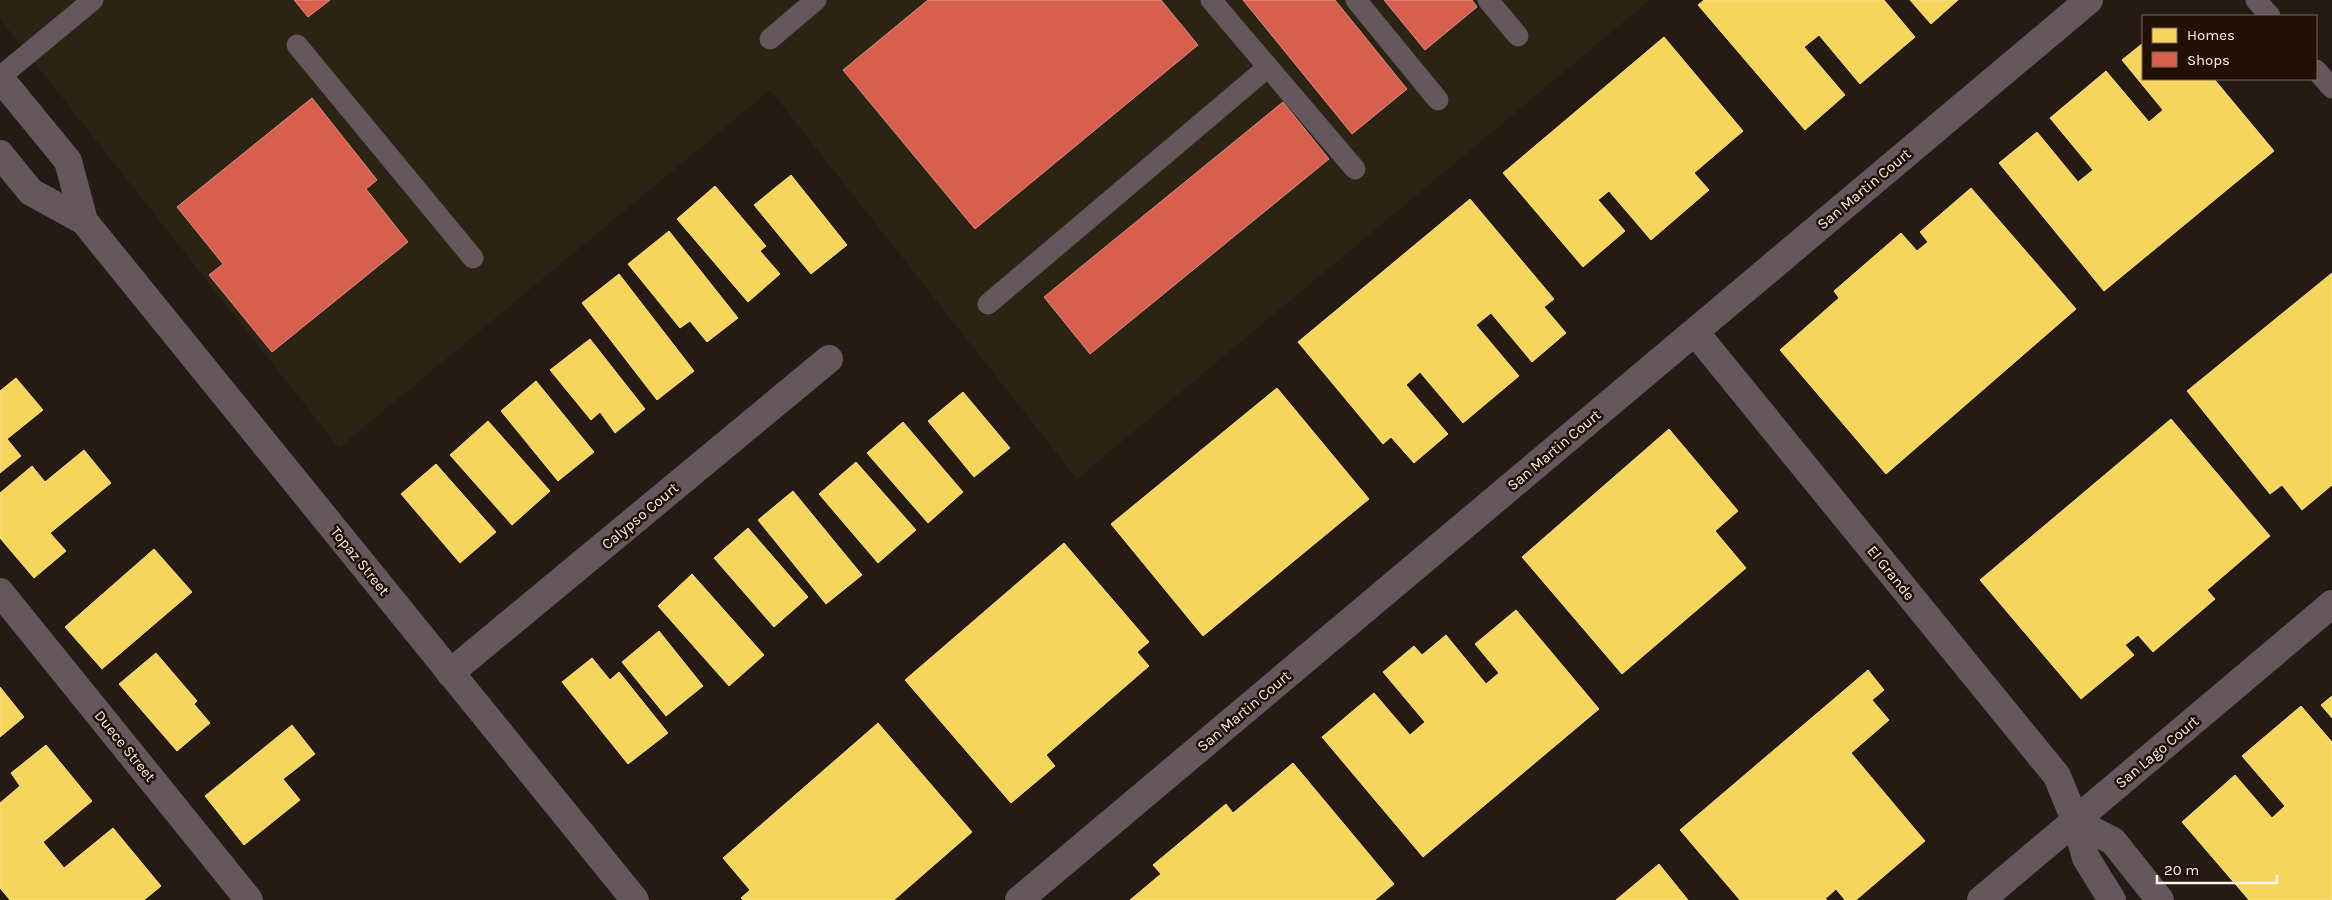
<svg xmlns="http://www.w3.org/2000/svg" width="2332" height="900" font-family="Karla,sans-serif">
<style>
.commercial{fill:#2b2314}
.homes{fill:#f6d55c;stroke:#f8de87}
.shops{fill:#d6604d;stroke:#e28c7d}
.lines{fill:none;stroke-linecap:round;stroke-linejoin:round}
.lane{stroke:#66575d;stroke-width:21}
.street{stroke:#66575d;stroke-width:28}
.labels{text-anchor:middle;stroke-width:5;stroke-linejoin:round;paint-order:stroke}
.street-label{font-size:15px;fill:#fef2ec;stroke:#220f05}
</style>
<rect width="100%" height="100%" fill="#251a14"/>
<path class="commercial" d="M0,0H1650L1077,479L770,90L339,448L0,19Z"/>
<path class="homes" d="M1704,0H1884L1915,37L1860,84L1819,35L1804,47L1845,95L1805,130L1698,5Z
M1910,0H1958L1931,24Z
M1664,37L1743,131L1694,173L1709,190L1651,240L1609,191L1598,200L1625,231L1583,267L1503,173Z
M2143,43V79H2214L2274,151L2104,291L1999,163L2037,132L2078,182L2093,170L2050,118L2106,71L2149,122L2163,110L2122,60Z
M791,175L847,245L811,274L754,205Z
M715,186L766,246L760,251L780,274L748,302L677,219Z
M1971,188L2076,309L1886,474L1780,350L1839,298L1834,291L1901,233L1917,251L1928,242L1920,232Z
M1470,199L1554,299L1544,307L1566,333L1532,362L1491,313L1476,325L1519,376L1463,423L1420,372L1406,385L1448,434L1414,463L1391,437L1383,444L1298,342Z
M669,231L738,318L707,342L690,321L680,328L628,264Z
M2332,273V485L2302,510L2282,485L2270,494L2187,391Z
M619,274L694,371L657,400L582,303Z
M590,339L645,409L615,433L600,412L591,420L550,370Z
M16,378L43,410L7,439L21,456L0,473V391Z
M536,381L594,452L558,481L501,411Z
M1277,388L1369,499L1203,636L1111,524Z
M963,392L1010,448L974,477L928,421Z
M2171,419L2270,536L2207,590L2215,599L2153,652L2138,635L2125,645L2134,655L2081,699L1980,580Z
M488,421L550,491L512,525L450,455Z
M903,422L963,492L928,523L867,453Z
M1669,429L1738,511L1715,531L1746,568L1622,674L1522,557Z
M84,450L111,483L50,533L66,551L34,578L0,538V493L32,466L45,482Z
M856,462L916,530L878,563L819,494Z
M436,464L496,532L460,563L401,494Z
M793,491L862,575L826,604L758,520Z
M748,528L808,597L774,627L714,558Z
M1064,543L1149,642L1137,652L1149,666L1046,755L1055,766L1011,803L905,680Z
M154,549L192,592L102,669L65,627Z
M692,574L764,655L729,686L658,606Z
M1516,610L1599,709L1423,857L1322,737L1374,693L1410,735L1425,722L1383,672L1414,646L1422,655L1446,635L1486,684L1499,673L1475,644Z
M659,631L703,686L666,716L622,662Z
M156,653L197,701L194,704L210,723L177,751L119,684Z
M592,658L610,680L619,672L668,733L628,764L562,682Z
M1868,670L1884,690L1872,700L1889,720L1851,753L1925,841L1856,900H1845L1836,889L1825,899L1827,900H1740L1680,830Z
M0,687L24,717L0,737Z
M2332,696V718L2321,705Z
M2301,706L2332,742V900H2249L2182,822L2235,775L2272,818L2285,806L2242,756Z
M878,723L972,832L894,900H743L741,898L750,890L723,858Z
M292,725L315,754L283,779L300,800L244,845L205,796Z
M46,745L92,801L43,842L64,868L113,828L161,886L144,900H10L0,888V803L20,786L11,773Z
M1293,763L1394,884L1375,900H1130L1161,874L1153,865L1226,804L1233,813Z
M1659,864L1688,900H1616Z"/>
<path class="shops" d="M294,0H330L308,17Z
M928,0H1161L1198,45L975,229L843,70Z
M1243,0H1335L1407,89L1352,134Z
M1384,0H1472L1477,7L1425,50Z
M312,98L377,180L366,189L408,242L272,352L209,275L223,264L177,207Z
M1283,102L1329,159L1090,354L1044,297Z"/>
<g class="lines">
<path class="lane" d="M1211,0L1355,169
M1356,0L1438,100
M1488,0L1518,36
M2256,0L2270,16
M770,39L816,0
M297,45L473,258
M2316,70L2332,88
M0,77L93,0
M988,304L1268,67"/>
<path class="street" d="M0,78L68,161L84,221
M0,154L31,192L84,221L635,900
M1695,332L2057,776L2076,822L2086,858L2112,900
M0,592L249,900
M450,673L829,359
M2076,822L2113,841L2160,900
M1019,900L2089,0
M1981,900L2332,604"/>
</g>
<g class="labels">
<g class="street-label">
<text transform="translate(1864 189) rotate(-40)" y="5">San Martin Court</text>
<text transform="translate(1554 450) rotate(-40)" y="5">San Martin Court</text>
<text transform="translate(640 516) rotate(-40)" y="5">Calypso Court</text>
<text transform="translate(360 561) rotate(51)" y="5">Topaz Street</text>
<text transform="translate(1891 573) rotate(51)" y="5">El Grande</text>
<text transform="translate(1244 711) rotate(-40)" y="5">San Martin Court</text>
<text transform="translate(125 746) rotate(51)" y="5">Duece Street</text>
<text transform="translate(2157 752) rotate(-40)" y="5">San Lago Court</text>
</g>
</g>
<rect x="2142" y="15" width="175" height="65" fill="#220f05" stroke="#7a6a61"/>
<rect x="2152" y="28" width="25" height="15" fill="#f6d55c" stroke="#7a6a61"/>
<text x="2187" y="40" font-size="15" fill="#fef2ec">Homes</text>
<rect x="2152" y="52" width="25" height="15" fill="#d6604d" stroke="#7a6a61"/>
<text x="2187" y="65" font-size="15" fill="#fef2ec">Shops</text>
<path d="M2157 875v8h120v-8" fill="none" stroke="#fef2ec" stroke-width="2.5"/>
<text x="2164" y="875" font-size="15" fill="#fef2ec" stroke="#220f05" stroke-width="4" paint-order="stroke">20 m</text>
</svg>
